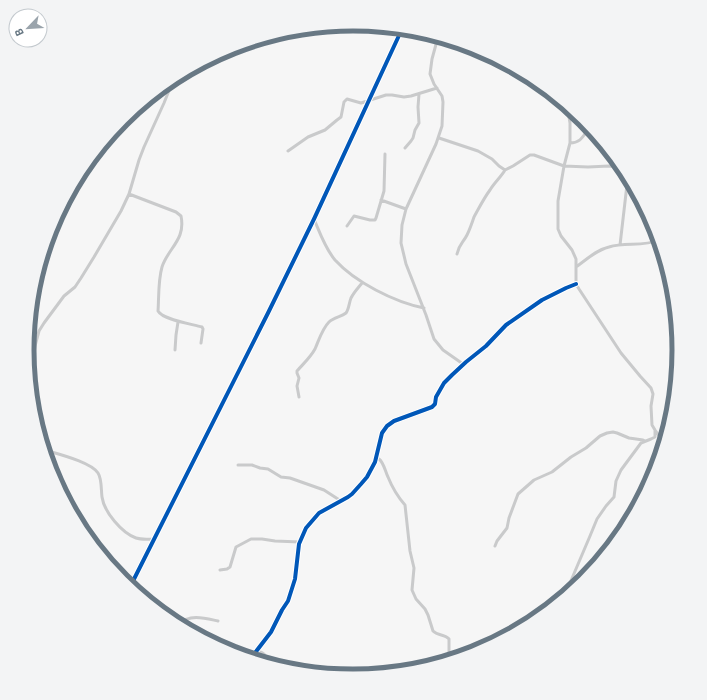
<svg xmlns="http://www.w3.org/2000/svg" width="707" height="700" font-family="'PT Sans',sans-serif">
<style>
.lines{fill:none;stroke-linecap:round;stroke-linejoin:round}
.street{stroke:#c9cacb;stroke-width:3}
.cycleway-casing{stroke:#fff;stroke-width:6}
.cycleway{stroke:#0057b8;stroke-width:4}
.rim{fill:none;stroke:#687884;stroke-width:5}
</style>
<rect width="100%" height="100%" fill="#f6f6f6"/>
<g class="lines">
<path class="street" d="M438,37L432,59L430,74L434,84L442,96L443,102L442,126L436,144L406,209L402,225L401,243L406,264L426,315L434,339L443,350L463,364
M567,105L570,123V143L564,166L558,201V229L561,236L572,250L576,259V284L579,289L621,353L640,376L651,388L653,394L651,406L652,425L655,430L664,443
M439,138L478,151L492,159L499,166L505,170L513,166L530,155H534L564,166L588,167L609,166L623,167
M570,143C582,143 583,135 590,127
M405,148L411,141L413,138L415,130L419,123L418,107L419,94
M288,151L308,137L325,130L337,120L341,117L344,102L347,99L361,103L386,95H392L404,97L411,96L437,88
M129,194L176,212L181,216C186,240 168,248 162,267C158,281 159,297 158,311C163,320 192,324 202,327L203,329L201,343
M381,200L406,209
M314,219C320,233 325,248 335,260C355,282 394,302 424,308
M347,226L354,216L370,220H375L376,218L384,191L385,154
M620,245L628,176
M457,254C459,244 463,243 467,235C470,229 472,223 474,217C479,208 484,198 490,190C494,183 501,177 505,170
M576,267C586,260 596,250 609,247C625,242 643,247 659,240
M175,350L176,335L178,322
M31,386L35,346L39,331L44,323L64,296L75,287L81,278L94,257L121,211L129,194L139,160L144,147L164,103L174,78
M299,397L297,386L299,378L297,373V371C303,364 310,358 315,349C319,340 322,329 329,322C334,317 341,317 346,313C349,309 349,303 351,298C354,292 358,288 362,283
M45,450C58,454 91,462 98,473C102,479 101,490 102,497C104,512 122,533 136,538C142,540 148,539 155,539
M376,459H379C384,463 385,471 388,477C392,487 398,497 405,505L410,551L414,568L412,590L416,599L425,609L428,615L433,631C438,636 445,634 449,639V653L452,657L456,658
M238,465H252L260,468L268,469L281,477L290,478L324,490L341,501
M495,546L497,541L507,528L509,518L518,494L534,480L552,472L571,457L586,448L600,436L607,433L613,432L617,433L629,438L643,440L645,441
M220,570L227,569L230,567L236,547L251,539H262L275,541L300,542
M130,587L268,313L314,219L402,29
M574,589L569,585L570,583L590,536L597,519L606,506L614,497L616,481L621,470L641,443L651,439L655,437V431
M174,622C181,621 184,620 191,618C199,616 209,619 218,621
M256,651C264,651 267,658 271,664
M251,658L271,632L282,610L288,601L295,579L299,544L306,528L319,513L348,497L352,494L361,484L367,477L375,462L382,433L387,426L394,421L432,407L435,404L436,397L444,383L452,375L466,362L486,346L506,325L542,300L566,288L576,284"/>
<defs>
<path id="cycleway" d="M130,587L268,313L314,219L402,29
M251,658L271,632L282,610L288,601L295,579L299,544L306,528L319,513L348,497L352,494L361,484L367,477L375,462L382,433L387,426L394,421L432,407L435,404L436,397L444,383L452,375L466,362L486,346L506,325L542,300L566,288L576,284"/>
</defs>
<use href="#cycleway" class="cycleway-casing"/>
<use href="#cycleway" class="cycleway"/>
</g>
<path d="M0 0H707V700H0ZM34 350a319 319 0 1 1 638 0a319 319 0 1 1-638 0Z" fill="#f3f4f5" fill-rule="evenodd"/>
<path class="rim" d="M34 350a319 319 0 1 1 638 0a319 319 0 1 1-638 0Z"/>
<g transform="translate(28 28) rotate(245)"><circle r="19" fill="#ffffff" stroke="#c3c9ce"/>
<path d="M0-3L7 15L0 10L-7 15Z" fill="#9aa4ac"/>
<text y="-6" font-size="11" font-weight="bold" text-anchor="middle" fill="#687884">B</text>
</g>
</svg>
